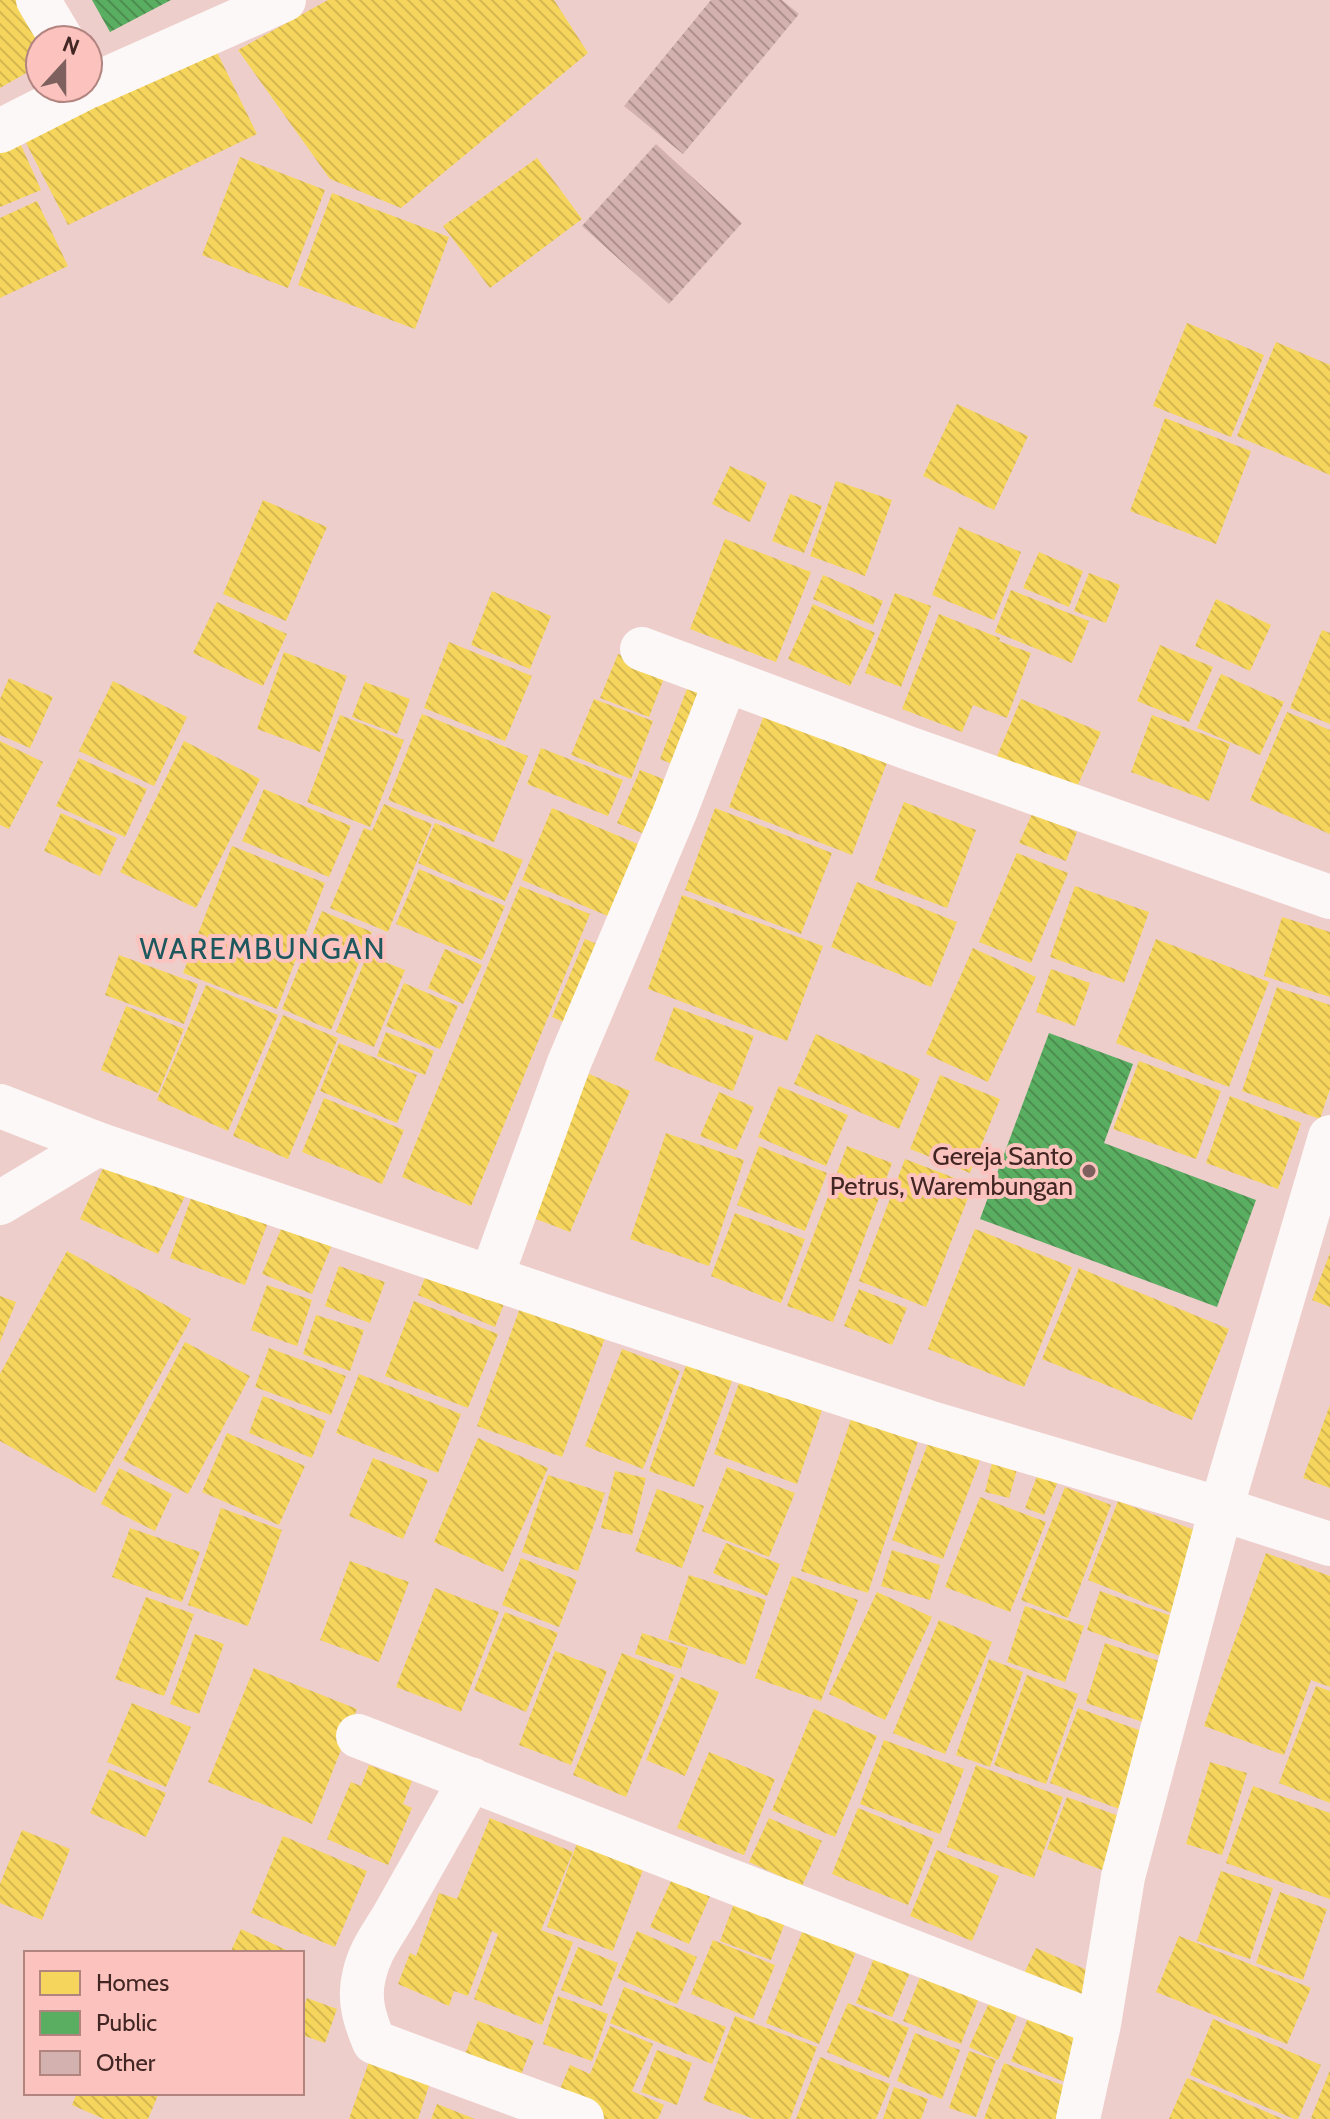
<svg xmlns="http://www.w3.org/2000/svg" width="1330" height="2119" font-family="Cabin,sans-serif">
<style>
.homes{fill:url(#homes-back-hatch)}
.public{fill:url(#public-back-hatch)}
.building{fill:url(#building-back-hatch)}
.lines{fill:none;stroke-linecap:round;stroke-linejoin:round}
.minor{stroke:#fcf8f7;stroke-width:44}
.tertiary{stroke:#fcf8f7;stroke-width:44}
.poi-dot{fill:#7e615e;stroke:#fcc2bd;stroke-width:3}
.labels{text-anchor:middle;stroke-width:8;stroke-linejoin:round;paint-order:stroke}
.poi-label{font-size:26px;fill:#422624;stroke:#fcc2bd;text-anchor:end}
.quarter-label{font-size:30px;letter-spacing:2px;fill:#1d585e;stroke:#fcc2bd}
</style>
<defs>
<pattern id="homes-back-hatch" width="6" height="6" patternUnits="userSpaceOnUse" patternTransform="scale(2)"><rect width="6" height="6" fill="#f6d55c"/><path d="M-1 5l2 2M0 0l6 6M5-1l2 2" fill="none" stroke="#d4b750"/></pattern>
<pattern id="public-back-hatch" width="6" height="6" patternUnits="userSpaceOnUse" patternTransform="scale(2)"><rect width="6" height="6" fill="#5aae61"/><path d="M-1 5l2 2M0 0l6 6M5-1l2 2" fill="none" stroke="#4c8d50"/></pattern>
<pattern id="building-back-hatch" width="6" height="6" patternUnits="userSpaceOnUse" patternTransform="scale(2)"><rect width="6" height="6" fill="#d3b1af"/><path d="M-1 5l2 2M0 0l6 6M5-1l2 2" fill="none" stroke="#ad908e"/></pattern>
</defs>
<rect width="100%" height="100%" fill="#eececb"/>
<path class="homes" d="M0,0H26L40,40V65L0,88Z
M328,0H554L588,53L401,208L330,179L238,50Z
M212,42L257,134L68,225L22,135Z
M17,136L41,190L0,207V144Z
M240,157L325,190L288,288L202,255Z
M537,158L582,219L490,288L443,226Z
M332,193L449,237L415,329L298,285Z
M37,201L68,266L0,298V218Z
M1187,323L1264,355L1231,437L1153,406Z
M1276,342L1330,365V475L1237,436Z
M957,404L1028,436L994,510L923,476Z
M1165,418L1251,451L1216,544L1130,511Z
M730,466L767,483L750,522L712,504Z
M836,481L892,500L865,576L810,556Z
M790,494L822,506L804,553L772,541Z
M263,500L327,527L286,621L223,594Z
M959,527L1021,552L994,620L932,595Z
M725,539L811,572L776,662L690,629Z
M1039,552L1083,571L1069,607L1023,588Z
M1089,573L1120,585L1106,623L1074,611Z
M823,575L883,601L873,625L813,599Z
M1011,590L1089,621L1072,663L995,632Z
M492,591L551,616L530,669L471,645Z
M895,593L931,606L901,687L865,673Z
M1216,599L1271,625L1250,671L1195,646Z
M217,602L287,634L263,686L193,653Z
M813,604L875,633L850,686L788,659Z
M939,614L1000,638L999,641L1031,653L1007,718L973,705L962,732L902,709Z
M1322,630L1330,633V724L1290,708Z
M449,642L532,676L505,741L424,708Z
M1160,645L1213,667L1189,722L1137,701Z
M284,652L347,676L320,752L257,729Z
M618,654L666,673L649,717L600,698Z
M1221,674L1284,702L1260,755L1197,728Z
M9,678L53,697L30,748L0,735V699Z
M113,681L187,717L154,786L79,751Z
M690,681L720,692L689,771L660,759Z
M365,682L410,699L397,734L352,717Z
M594,699L653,721L631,779L571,755Z
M1021,699L1101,732L1074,794L995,761Z
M768,705L891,752L852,855L729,807Z
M1287,712L1330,730V834L1250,800Z
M422,714L528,756L494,842L388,800Z
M340,715L404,740L370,827L307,802Z
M1152,715L1230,744L1209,801L1131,772Z
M0,741L43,762L9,829L0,825Z
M184,741L260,779L196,908L120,872Z
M541,748L623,780L608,816L527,784Z
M79,758L147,789L125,837L56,806Z
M640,770L684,787L662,841L617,823Z
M264,789L351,826L329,877L242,841Z
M904,802L976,830L947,908L874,880Z
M384,804L432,824L388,932L330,908L364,828L372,831Z
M552,808L657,852L627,924L522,880Z
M715,808L832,853L801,934L685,890Z
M61,813L117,838L100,876L44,851Z
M1032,814L1077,832L1066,861L1019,843Z
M435,823L523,860L505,901L418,863Z
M232,846L325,883L277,1009L183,973Z
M1017,853L1068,873L1031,963L979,942Z
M419,869L505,906L482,960L396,924Z
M857,882L957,922L931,987L831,947Z
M520,886L590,914L471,1206L402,1177Z
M1075,886L1149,912L1124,983L1050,957Z
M682,895L823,946L787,1041L648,989Z
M322,911L372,932L331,1030L282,1009Z
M1282,917L1330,932V997L1264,976Z
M585,939L609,949L576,1027L552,1017Z
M1156,939L1269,982L1229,1087L1116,1043Z
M973,948L1036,977L988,1082L926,1054Z
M445,949L482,965L463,1004L428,988Z
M119,955L198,984L184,1024L105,995Z
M367,955L405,970L374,1047L336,1032Z
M1051,969L1090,983L1075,1026L1036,1012Z
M404,983L458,1006L440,1049L386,1026Z
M206,985L278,1015L228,1131L157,1100Z
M1277,987L1330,1005V1089L1320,1119L1242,1091Z
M126,1006L184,1029L158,1093L101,1070Z
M674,1007L754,1036L733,1091L654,1060Z
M283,1015L338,1038L288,1159L233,1136Z
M386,1032L434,1051L425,1075L377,1056Z
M816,1034L920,1079L899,1129L794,1084Z
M339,1043L417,1075L397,1123L320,1091Z
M1139,1061L1221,1091L1196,1159L1113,1129Z
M589,1074L630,1091L570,1232L528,1216Z
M940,1075L1000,1099L970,1173L910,1149Z
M779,1086L848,1115L826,1166L758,1137Z
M719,1092L754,1107L736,1150L700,1136Z
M1230,1096L1301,1123L1278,1189L1206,1163Z
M324,1098L404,1130L382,1184L302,1152Z
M666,1133L744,1160L709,1266L630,1239Z
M759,1146L827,1173L805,1231L737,1205Z
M847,1146L892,1163L833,1322L787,1306Z
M109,1155L187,1192L158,1254L80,1219Z
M905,1159L973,1185L926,1307L859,1281Z
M196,1184L272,1211L245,1285L170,1258Z
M735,1213L805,1239L781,1303L711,1276Z
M287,1215L336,1235L312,1294L262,1274Z
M975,1229L1072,1267L1024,1387L928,1349Z
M67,1251L191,1319L95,1493L0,1441V1374Z
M1330,1253V1307L1312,1300Z
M432,1260L509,1291L495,1327L418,1295Z
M339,1266L385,1282L370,1323L325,1306Z
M1079,1268L1229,1329L1192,1420L1042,1359Z
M267,1285L312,1300L297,1346L251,1330Z
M859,1289L907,1308L892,1345L844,1326Z
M0,1296L16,1302L0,1342Z
M414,1301L498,1334L468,1408L385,1376Z
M520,1308L605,1338L562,1457L477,1426Z
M316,1315L364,1330L350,1371L303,1354Z
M185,1342L250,1376L188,1494L123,1460Z
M269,1348L346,1376L331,1415L255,1387Z
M622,1349L680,1371L643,1469L585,1446Z
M691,1351L737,1367L694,1487L649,1471Z
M744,1369L826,1398L797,1484L714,1454Z
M359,1374L461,1414L438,1473L336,1433Z
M263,1396L326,1421L312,1458L249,1433Z
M857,1401L924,1423L868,1593L801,1571Z
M1330,1405V1488L1303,1478Z
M227,1433L305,1466L279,1525L202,1492Z
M931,1435L982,1455L943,1559L892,1540Z
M478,1438L548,1468L503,1572L434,1542Z
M373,1458L428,1480L403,1539L349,1516Z
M993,1459L1018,1466L1009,1498L985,1492Z
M727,1467L795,1493L769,1557L702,1531Z
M119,1468L172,1494L155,1531L101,1504Z
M615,1471L646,1478L632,1535L601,1528Z
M1039,1471L1059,1479L1044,1515L1025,1508Z
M548,1475L605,1493L578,1571L522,1552Z
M1065,1487L1111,1505L1068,1618L1021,1600Z
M657,1489L704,1506L682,1568L635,1551Z
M980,1497L1046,1522L1010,1612L945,1587Z
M1118,1501L1210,1536L1179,1616L1088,1580Z
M221,1508L282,1530L248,1626L188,1605Z
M130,1528L200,1552L182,1602L112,1577Z
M726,1543L780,1564L767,1596L713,1573Z
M892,1550L940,1565L930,1600L881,1586Z
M1266,1553L1330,1576V1687L1311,1680L1284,1755L1204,1726Z
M521,1558L577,1580L559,1627L502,1605Z
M350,1561L409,1582L379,1662L320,1640Z
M689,1575L766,1600L745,1665L668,1639Z
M792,1576L858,1600L821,1701L755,1678Z
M435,1588L499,1612L461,1712L396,1687Z
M1100,1591L1183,1620L1169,1659L1087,1630Z
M877,1592L932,1617L885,1720L829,1694Z
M146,1597L194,1614L164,1696L115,1679Z
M1025,1606L1084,1626L1065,1682L1007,1662Z
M505,1612L558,1633L526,1712L474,1690Z
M939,1620L992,1642L945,1754L893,1733Z
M642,1633L688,1648L681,1669L635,1654Z
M195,1634L224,1644L199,1714L170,1704Z
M1105,1643L1174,1666L1155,1726L1086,1703Z
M555,1651L607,1671L571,1765L519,1745Z
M622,1653L675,1675L626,1797L573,1775Z
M989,1659L1023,1672L990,1767L956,1755Z
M254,1668L357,1709L312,1824L208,1782Z
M1027,1675L1078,1694L1046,1784L994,1765Z
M681,1677L719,1692L685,1776L646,1760Z
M1316,1686L1330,1691V1803L1279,1783Z
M132,1703L191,1727L166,1787L107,1762Z
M1078,1708L1150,1734L1122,1810L1050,1783Z
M814,1709L877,1736L835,1837L772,1810Z
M884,1740L964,1769L940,1834L860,1804Z
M709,1752L775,1779L744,1855L677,1828Z
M1210,1762L1247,1773L1222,1855L1186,1844Z
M369,1765L412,1781L403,1804L412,1808L388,1865L327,1839L351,1782L361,1786Z
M976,1765L1063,1797L1034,1878L947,1847Z
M109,1769L166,1793L146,1837L90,1813Z
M1253,1786L1330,1813V1899L1226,1863Z
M1067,1797L1130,1820L1110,1873L1047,1849Z
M858,1808L934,1839L908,1905L832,1874Z
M490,1818L573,1852L541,1930L573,1942L542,2025L474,1999L498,1934L492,1931L468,1996L454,1991L449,2006L398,1984L410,1953L416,1956L439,1893L457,1899Z
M769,1818L822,1841L802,1886L749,1862Z
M22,1830L70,1849L42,1920L0,1903V1884Z
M283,1836L367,1871L335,1947L251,1913Z
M577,1843L644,1867L613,1951L547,1927Z
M937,1850L999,1876L972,1941L910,1916Z
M677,1868L715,1885L689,1944L650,1927Z
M1221,1871L1273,1888L1250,1959L1197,1941Z
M1280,1892L1327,1909L1303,1980L1256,1963Z
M738,1893L789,1912L771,1960L720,1941Z
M807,1920L860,1942L819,2044L766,2023Z
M241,1929L293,1953H230Z
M637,1931L697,1957L677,2004L617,1978Z
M1179,1936L1311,1988L1287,2044L1156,1992Z
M713,1940L775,1965L753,2019L691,1994Z
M578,1947L618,1963L602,2006L561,1990Z
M1036,1948L1094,1973L1080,2007L1020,1982Z
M876,1953L912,1967L892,2017L856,2003Z
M924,1967L982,1990L961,2044L903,2021Z
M624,1987L726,2027L712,2064L610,2023Z
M994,1992L1022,2004L998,2060L969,2047Z
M558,1996L608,2014L592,2061L543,2044Z
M307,1998L337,2009L325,2043L302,2035V2012Z
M848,2003L909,2028L889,2078L827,2052Z
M1032,2008L1094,2031L1073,2085L1011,2061Z
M735,2016L817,2047L790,2119H754L703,2100Z
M1213,2019L1321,2065L1298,2119H1294L1190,2075Z
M478,2021L534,2041L516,2088L460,2067Z
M610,2026L653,2044L632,2091L664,2105L658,2119H600L555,2101L570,2065L590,2074Z
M915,2033L960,2050L942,2099L897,2081Z
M657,2050L692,2063L677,2105L641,2092Z
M969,2051L996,2060L976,2117L949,2108Z
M371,2056L432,2077L418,2119H349Z
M820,2057L890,2084L876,2119H796Z
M1004,2063L1081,2092L1070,2119H984Z
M1330,2070V2119H1312L1311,2118Z
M1187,2078L1283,2119H1169Z
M894,2087L928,2099L921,2119H883Z
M77,2093H159L148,2119H104L72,2105Z
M437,2104L475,2119H431Z"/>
<path class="public" d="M92,0H171L110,32Z
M1049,1033L1133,1064L1104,1143L1256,1200L1217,1307L980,1219Z"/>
<path class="building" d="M711,0H782L799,14L683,154L624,106Z
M656,144L742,223L669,304L582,226Z"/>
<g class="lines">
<path class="minor" d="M38,0L62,40
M642,649L911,749L1330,897
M0,1203L98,1144
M491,1278L569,1063L675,812L726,680
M358,1736L1099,2024
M471,1779C446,1823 422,1866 397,1910C384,1934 370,1948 364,1976C358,2000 365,2020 374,2042L582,2119
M1078,2119L1099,2024L1123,1877L1221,1509L1330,1544"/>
<path class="tertiary" d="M88,87L284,0
M0,131L85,88
M0,1106L98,1144L601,1315L928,1422L1221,1509L1330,1137"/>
</g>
<circle class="poi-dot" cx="1089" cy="1171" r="8"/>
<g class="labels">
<g class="poi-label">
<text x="1073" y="1165">Gereja Santo<tspan x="1073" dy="30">Petrus, Warembungan</tspan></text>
</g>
<g class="quarter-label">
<text x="263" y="959">WAREMBUNGAN</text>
</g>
</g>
<rect x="24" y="1951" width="280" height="144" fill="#fcc2bd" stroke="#b28480" stroke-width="2"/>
<rect x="40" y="1971" width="40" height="24" fill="#f6d55c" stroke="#b28480" stroke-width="2"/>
<text x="96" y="1991" font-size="24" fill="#422624">Homes</text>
<rect x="40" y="2011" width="40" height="24" fill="#5aae61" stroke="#b28480" stroke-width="2"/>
<text x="96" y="2031" font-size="24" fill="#422624">Public</text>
<rect x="40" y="2051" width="40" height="24" fill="#d3b1af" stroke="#b28480" stroke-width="2"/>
<text x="96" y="2071" font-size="24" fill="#422624">Other</text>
<g transform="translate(64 64) rotate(21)"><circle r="38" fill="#fcc2bd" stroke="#b28480" stroke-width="2"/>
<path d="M0-6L14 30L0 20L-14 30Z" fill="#7e615e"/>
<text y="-12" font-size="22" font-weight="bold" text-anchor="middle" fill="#422624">N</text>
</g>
</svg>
